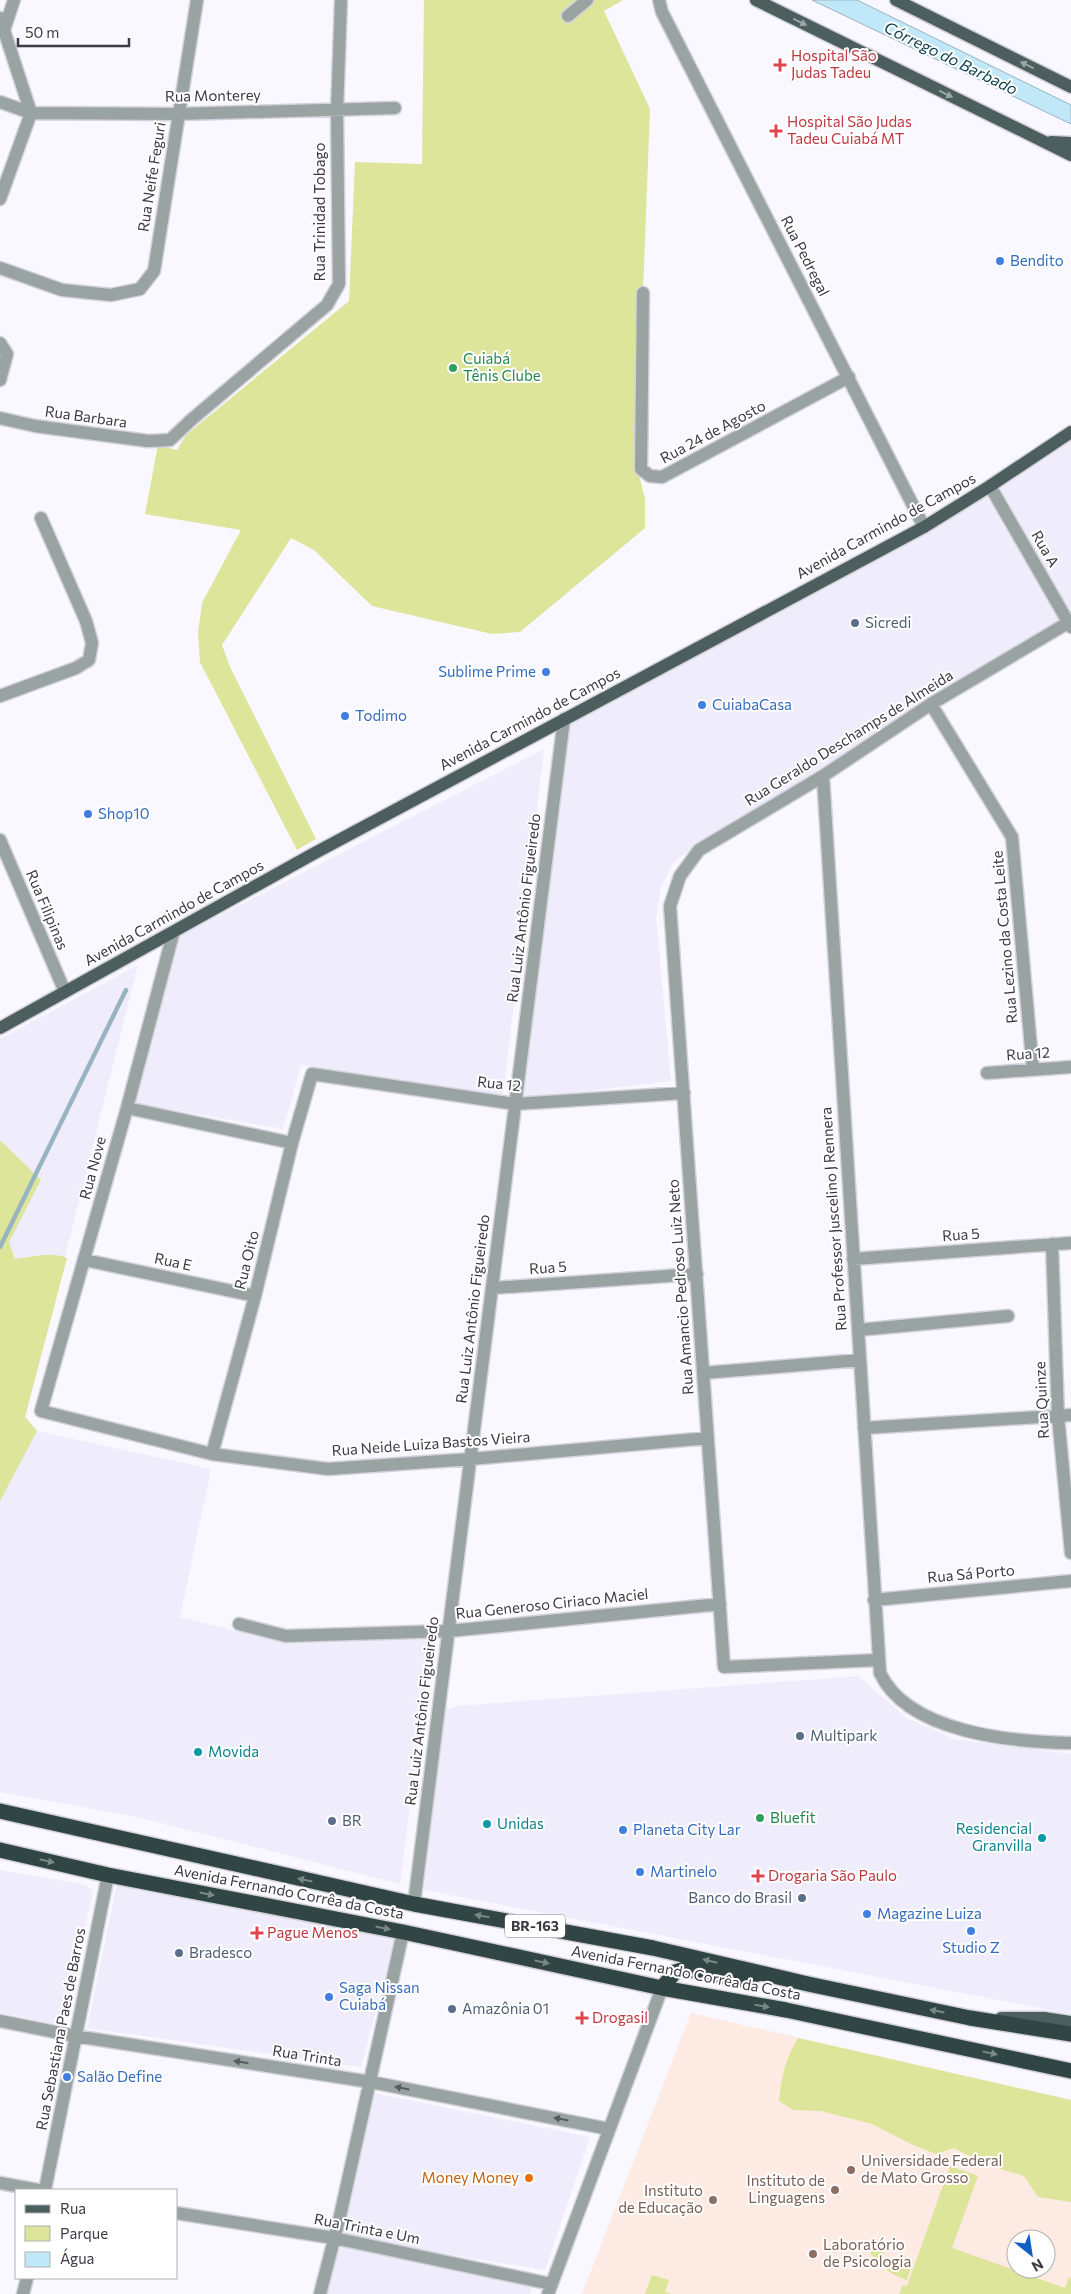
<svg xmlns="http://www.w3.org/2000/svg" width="1071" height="2294" font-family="Commissioner,sans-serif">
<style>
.built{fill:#efecfc}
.education{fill:#fdeae2;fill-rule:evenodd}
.green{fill:#dce599}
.water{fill:#c1e8f8;stroke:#99b4c1}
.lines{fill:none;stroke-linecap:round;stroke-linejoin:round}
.stream{stroke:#99b4c1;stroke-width:4.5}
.minor-casing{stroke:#d3d1d9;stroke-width:15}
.major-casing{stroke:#d3d1d9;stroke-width:15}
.highway-casing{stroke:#d3d1d9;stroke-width:18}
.minor{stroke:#99a3a2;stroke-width:12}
.major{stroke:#4c5e5d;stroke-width:12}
.highway{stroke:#314644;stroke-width:15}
.oneway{fill:#9da6a6}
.oneway2{fill:#798785}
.oneway3{fill:#585a5f}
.health-dot{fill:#e0444e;stroke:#fff;stroke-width:2}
.shop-dot{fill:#3f7fe0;stroke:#fff;stroke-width:2}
.leisure-dot{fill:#2e9e5b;stroke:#fff;stroke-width:2}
.service-dot{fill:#5c6f8a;stroke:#fff;stroke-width:2}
.culture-dot{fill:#0f9aa8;stroke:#fff;stroke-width:2}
.education-dot{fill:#8d6e63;stroke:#fff;stroke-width:2}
.food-dot{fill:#e8710a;stroke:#fff;stroke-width:2}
.labels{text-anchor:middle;stroke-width:4;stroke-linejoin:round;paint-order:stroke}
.shield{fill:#fff;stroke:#76757b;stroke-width:1}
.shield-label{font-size:14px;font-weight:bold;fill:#3c3a42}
.health-label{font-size:15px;fill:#be3a42;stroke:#fff;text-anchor:start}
.street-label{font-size:15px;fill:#3c3a42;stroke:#fff}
.shop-label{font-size:15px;fill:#366cbe;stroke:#fff;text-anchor:start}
.leisure-label{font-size:15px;fill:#27864d;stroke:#fff;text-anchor:start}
.service-label{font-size:15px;fill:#4e5e75;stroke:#fff;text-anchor:start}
.culture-label{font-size:15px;fill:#0d838f;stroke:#fff;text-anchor:start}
.education-label{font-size:15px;fill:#785e54;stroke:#fff;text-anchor:start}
.food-label{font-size:15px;fill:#c56008;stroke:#fff;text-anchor:end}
.water-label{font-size:16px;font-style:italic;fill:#0b3d4d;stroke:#fff}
</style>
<rect width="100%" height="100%" fill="#f9f7ff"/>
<path class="built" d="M1071,438V611L1070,612L999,486Z
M986,496L1060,621L701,842L673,863L661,887L656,917L671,1081L520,1099L569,725Z
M544,749L503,1095L301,1065L283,1129L133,1103L178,937Z
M138,965L25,1417L37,1431L211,1469L180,1617L288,1644L431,1639L400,1884L137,1817L0,1792V1039Z
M860,1676V1678L907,1718L954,1739L1071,1754V2014L424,1890L444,1710L458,1706Z
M0,1870L86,1885L93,1891L65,2019L60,2025L0,2013Z
M117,1884L395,1937L361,2067L87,2028Z
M374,2093L590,2137L545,2270L340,2237Z
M335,2245L533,2285L530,2294H324Z"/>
<path class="education" d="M691,2013L1071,2100V2294H582ZM1016,2239H1046V2269H1016Z"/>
<path class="green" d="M424,0H623L604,11L650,109L637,448L638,471L645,499V528L520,632L492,634L372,606L314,550L291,538L222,645L230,667L316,839L297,850L200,662L198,633L202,603L241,530L145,514L158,445L177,450L186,435L349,301L355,162L422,164Z
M0,1140L41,1180L9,1242L15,1259C32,1257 51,1251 67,1258L25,1417L37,1431L0,1501Z
M798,2038L1071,2100V2202L1038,2197L1024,2176L987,2165L954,2148L936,2154L911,2144L872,2124L821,2111L793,2110L779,2101C781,2078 786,2057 798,2038Z
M950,2166L978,2176L952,2248L1065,2288L1069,2277L1071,2278V2294H899L903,2285L907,2286Z
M869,2246L884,2251L882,2259L897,2264L899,2257L913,2262L907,2280C890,2275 877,2264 868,2249Z
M652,2275L669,2280L665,2292L672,2294H645Z"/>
<path class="water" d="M812,0H857L1071,105V124Z"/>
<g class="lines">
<path class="stream" d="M0,1247L126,990"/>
<defs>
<path id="minor" d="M659,0L662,12L924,527
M568,16L587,0
M0,18L31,113L0,199
M5,27L14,0
M0,102L31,113L178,114L395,108
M0,268L62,290L111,295L140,289L154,271L197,0
M643,293L641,469L650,476L662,477L849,377
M0,343L7,354L0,380
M0,418L35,426L148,441L170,440L191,420L327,305L339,284L337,111L341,0
M990,486L1071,627
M0,696L76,668L89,660L92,643L86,621L41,518
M931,704L1012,837L1033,1070
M823,776L880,1673C908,1733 1013,1742 1071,1743
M0,840L65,992
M173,934L127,1108L41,1411L212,1454L328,1469L471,1459L708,1438
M987,1073L1071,1067
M127,1108L292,1143
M1052,1244L1058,1416L1071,1553
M853,1259L1071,1243
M85,1260L255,1296
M492,1288L697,1274
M858,1330L1008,1316
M703,1373L860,1360
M864,1428L1071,1415
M212,1454L255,1296L292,1143L312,1074L515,1104L684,1093
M874,1600L1071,1581
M239,1624L286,1636L449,1631L720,1604
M878,1660L724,1667L670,906L680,876L699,850L823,776L931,704L1071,621
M414,1904L564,719
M0,2021L75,2036L371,2082L609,2129
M0,2183L38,2190
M45,2190L108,1875
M176,2213L334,2238L551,2284
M23,2294L27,2278
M320,2294L340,2216L403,1932
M548,2294L662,1988"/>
<path id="major" d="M756,0L1071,155
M896,0L1071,87
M1051,142L1071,143
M0,1028L313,854L924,527L990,486L1071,432
M1001,2018H1044L1071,2022"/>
<path id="highway" d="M0,1811L414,1904L653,1948L808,1984L970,2018L1071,2034
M0,1850L108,1875L403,1932L662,1988L786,2010L1071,2071
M662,1988L675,1972L685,1969L740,1979L761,1973"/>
</defs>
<use href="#minor" class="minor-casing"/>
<use href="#major" class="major-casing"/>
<use href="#highway" class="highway-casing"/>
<use href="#minor" class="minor"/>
<use href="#major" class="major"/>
<use href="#highway" class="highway"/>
</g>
<defs><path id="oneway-solid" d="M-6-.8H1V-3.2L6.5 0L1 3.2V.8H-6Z" transform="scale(1.25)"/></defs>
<g class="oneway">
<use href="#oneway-solid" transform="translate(800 22) rotate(26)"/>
<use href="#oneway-solid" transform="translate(1027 65) rotate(-154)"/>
<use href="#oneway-solid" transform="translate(946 94) rotate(26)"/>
</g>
<g class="oneway2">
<use href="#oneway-solid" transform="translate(47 1861) rotate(13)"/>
<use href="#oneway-solid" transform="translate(305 1880) rotate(-168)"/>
<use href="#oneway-solid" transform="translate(207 1894) rotate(11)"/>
<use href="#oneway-solid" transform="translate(482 1916) rotate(-170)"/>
<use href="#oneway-solid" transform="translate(383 1928) rotate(11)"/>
<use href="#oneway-solid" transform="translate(710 1961) rotate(-166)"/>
<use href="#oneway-solid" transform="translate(542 1962) rotate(12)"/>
<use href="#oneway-solid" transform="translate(762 2006) rotate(10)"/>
<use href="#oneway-solid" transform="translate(937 2011) rotate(-169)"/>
<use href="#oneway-solid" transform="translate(990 2053) rotate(12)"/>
</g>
<g class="oneway3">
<use href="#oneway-solid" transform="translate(241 2062) rotate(-171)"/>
<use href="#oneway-solid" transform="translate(402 2088) rotate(-169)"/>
<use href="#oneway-solid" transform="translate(561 2119) rotate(-169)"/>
</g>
<g class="health-dot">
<path d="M777.5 57.5h5v5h5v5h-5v5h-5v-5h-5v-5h5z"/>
<path d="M773.5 123.5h5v5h5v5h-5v5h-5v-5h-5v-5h5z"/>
<path d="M755.5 1868.5h5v5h5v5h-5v5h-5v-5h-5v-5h5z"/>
<path d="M254.5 1925.5h5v5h5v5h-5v5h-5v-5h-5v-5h5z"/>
<path d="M579.5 2010.5h5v5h5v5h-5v5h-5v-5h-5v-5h5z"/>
</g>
<g class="shop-dot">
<circle cx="1000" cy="261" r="5"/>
<circle cx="546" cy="672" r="5"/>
<circle cx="702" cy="705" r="5"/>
<circle cx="345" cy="716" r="5"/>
<circle cx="88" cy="814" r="5"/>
<circle cx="623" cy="1830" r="5"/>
<circle cx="640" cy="1872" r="5"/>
<circle cx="867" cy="1914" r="5"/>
<circle cx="971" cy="1931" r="5"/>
<circle cx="329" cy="1997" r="5"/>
<circle cx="67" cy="2077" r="5"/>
</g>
<g class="leisure-dot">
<circle cx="453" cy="368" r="5"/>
<circle cx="760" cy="1818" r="5"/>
</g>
<g class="service-dot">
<circle cx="855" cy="623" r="5"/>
<circle cx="800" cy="1736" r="5"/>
<circle cx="332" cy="1821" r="5"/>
<circle cx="802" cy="1898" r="5"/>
<circle cx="179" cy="1953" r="5"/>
<circle cx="452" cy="2009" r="5"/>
</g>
<g class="culture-dot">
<circle cx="198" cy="1752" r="5"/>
<circle cx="487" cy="1824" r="5"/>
<circle cx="1042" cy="1838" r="5"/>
</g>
<g class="education-dot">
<circle cx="851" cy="2170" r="5"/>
<circle cx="835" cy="2190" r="5"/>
<circle cx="713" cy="2200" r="5"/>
<circle cx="813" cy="2254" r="5"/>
</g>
<circle class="food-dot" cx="529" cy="2178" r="5"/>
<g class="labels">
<rect class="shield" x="505" y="1914.5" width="60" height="23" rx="4"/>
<g class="shield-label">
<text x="535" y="1931">BR-163</text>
</g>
<g class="health-label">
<text x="791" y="61">Hospital São<tspan x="791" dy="17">Judas Tadeu</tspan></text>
<text x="787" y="127">Hospital São Judas<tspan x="787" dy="17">Tadeu Cuiabá MT</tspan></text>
<text x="768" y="1881">Drogaria São Paulo</text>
<text x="267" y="1938">Pague Menos</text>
<text x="592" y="2023">Drogasil</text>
</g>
<g class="street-label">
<text transform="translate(213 96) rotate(-1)" y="5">Rua Monterey</text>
<text transform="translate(152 177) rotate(-81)" y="5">Rua Neife Feguri</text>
<text transform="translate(320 212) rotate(-90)" y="5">Rua Trinidad Tobago</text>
<text transform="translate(805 256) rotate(63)" y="5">Rua Pedregal</text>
<text transform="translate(86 417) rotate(8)" y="5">Rua Barbara</text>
<text transform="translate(713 432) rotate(-28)" y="5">Rua 24 de Agosto</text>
<text transform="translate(886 526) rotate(-29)" y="5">Avenida Carmindo de Campos</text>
<text transform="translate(1045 549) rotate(60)" y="5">Rua A</text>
<text transform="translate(530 719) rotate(-28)" y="5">Avenida Carmindo de Campos</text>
<text transform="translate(849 738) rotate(-32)" y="5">Rua Geraldo Deschamps de Almeida</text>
<text transform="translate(524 908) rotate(-83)" y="5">Rua Luiz Antônio Figueiredo</text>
<text transform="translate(47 910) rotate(67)" y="5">Rua Filipinas</text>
<text transform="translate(174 913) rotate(-29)" y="5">Avenida Carmindo de Campos</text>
<text transform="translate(1005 937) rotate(-95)" y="5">Rua Lezino da Costa Leite</text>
<text transform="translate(1028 1054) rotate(-4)" y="5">Rua 12</text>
<text transform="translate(499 1084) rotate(6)" y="5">Rua 12</text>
<text transform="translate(93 1168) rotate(-75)" y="5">Rua Nove</text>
<text transform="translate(834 1219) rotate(-94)" y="5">Rua Professor Juscelino J Rennera</text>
<text transform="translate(961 1235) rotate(-4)" y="5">Rua 5</text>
<text transform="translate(247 1260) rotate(-76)" y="5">Rua Oito</text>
<text transform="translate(173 1262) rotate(12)" y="5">Rua E</text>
<text transform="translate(548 1268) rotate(-4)" y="5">Rua 5</text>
<text transform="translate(681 1287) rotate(-94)" y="5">Rua Amancio Pedroso Luiz Neto</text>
<text transform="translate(473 1309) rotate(-83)" y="5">Rua Luiz Antônio Figueiredo</text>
<text transform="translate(1042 1400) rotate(-93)" y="5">Rua Quinze</text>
<text transform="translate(431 1444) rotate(-4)" y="5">Rua Neide Luiza Bastos Vieira</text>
<text transform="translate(971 1574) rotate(-5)" y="5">Rua Sá Porto</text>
<text transform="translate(552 1604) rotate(-6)" y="5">Rua Generoso Ciriaco Maciel</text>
<text transform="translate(422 1711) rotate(-83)" y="5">Rua Luiz Antônio Figueiredo</text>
<text transform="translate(289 1892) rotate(11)" y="5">Avenida Fernando Corrêa da Costa</text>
<text transform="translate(686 1973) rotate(11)" y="5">Avenida Fernando Corrêa da Costa</text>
<text transform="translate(61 2029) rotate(-79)" y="5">Rua Sebastiana Paes de Barros</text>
<text transform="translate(307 2056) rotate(9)" y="5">Rua Trinta</text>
<text transform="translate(367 2229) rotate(11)" y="5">Rua Trinta e Um</text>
</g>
<g class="shop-label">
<text x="1010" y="266">Bendito</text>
<text x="536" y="677" text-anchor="end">Sublime Prime</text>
<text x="712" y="710">CuiabaCasa</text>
<text x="355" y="721">Todimo</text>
<text x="98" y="819">Shop10</text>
<text x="633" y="1835">Planeta City Lar</text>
<text x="650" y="1877">Martinelo</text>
<text x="877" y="1919">Magazine Luiza</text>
<text x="971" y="1953" text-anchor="middle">Studio Z</text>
<text x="339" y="1993">Saga Nissan<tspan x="339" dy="17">Cuiabá</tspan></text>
<text x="77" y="2082">Salão Define</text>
</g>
<g class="leisure-label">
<text x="463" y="364">Cuiabá<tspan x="463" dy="17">Tênis Clube</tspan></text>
<text x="770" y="1823">Bluefit</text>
</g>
<g class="service-label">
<text x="865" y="628">Sicredi</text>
<text x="810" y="1741">Multipark</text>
<text x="342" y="1826">BR</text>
<text x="792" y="1903" text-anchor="end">Banco do Brasil</text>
<text x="189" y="1958">Bradesco</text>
<text x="462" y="2014">Amazônia 01</text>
</g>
<g class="culture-label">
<text x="208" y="1757">Movida</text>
<text x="497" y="1829">Unidas</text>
<text x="1032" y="1834" text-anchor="end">Residencial<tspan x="1032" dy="17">Granvilla</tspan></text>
</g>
<g class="education-label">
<text x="861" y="2166">Universidade Federal<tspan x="861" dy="17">de Mato Grosso</tspan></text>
<text x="825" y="2186" text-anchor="end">Instituto de<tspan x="825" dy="17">Linguagens</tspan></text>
<text x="703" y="2196" text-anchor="end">Instituto<tspan x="703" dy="17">de Educação</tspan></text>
<text x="823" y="2250">Laboratório<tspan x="823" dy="17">de Psicologia</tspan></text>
</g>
<g class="food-label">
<text x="519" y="2183">Money Money</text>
</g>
<g class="water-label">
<text transform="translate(951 58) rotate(26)" y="6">Córrego do Barbado</text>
</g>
</g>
<rect x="15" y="2189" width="162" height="90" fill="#ffffff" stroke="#b1b0b3"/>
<rect x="25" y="2205" width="25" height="8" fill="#4c5e5d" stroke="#b1b0b3"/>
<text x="60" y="2214" font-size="15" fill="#3c3a42">Rua</text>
<rect x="25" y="2226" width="25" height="15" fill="#dce599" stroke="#b1b0b3"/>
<text x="60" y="2239" font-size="15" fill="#3c3a42">Parque</text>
<rect x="25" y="2252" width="25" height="15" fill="#c1e8f8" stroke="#b1b0b3"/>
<text x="60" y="2264" font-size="15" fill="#3c3a42">Água</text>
<g transform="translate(1031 2254) rotate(150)"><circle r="24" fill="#ffffff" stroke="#b1b0b3"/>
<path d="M0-4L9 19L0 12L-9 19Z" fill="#125fc9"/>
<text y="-8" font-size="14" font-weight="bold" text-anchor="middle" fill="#3c3a42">N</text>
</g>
<path d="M18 38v8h111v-8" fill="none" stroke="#3c3a42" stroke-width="2.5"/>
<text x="25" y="38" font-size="15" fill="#3c3a42" stroke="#ffffff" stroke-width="4" paint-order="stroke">50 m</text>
</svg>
